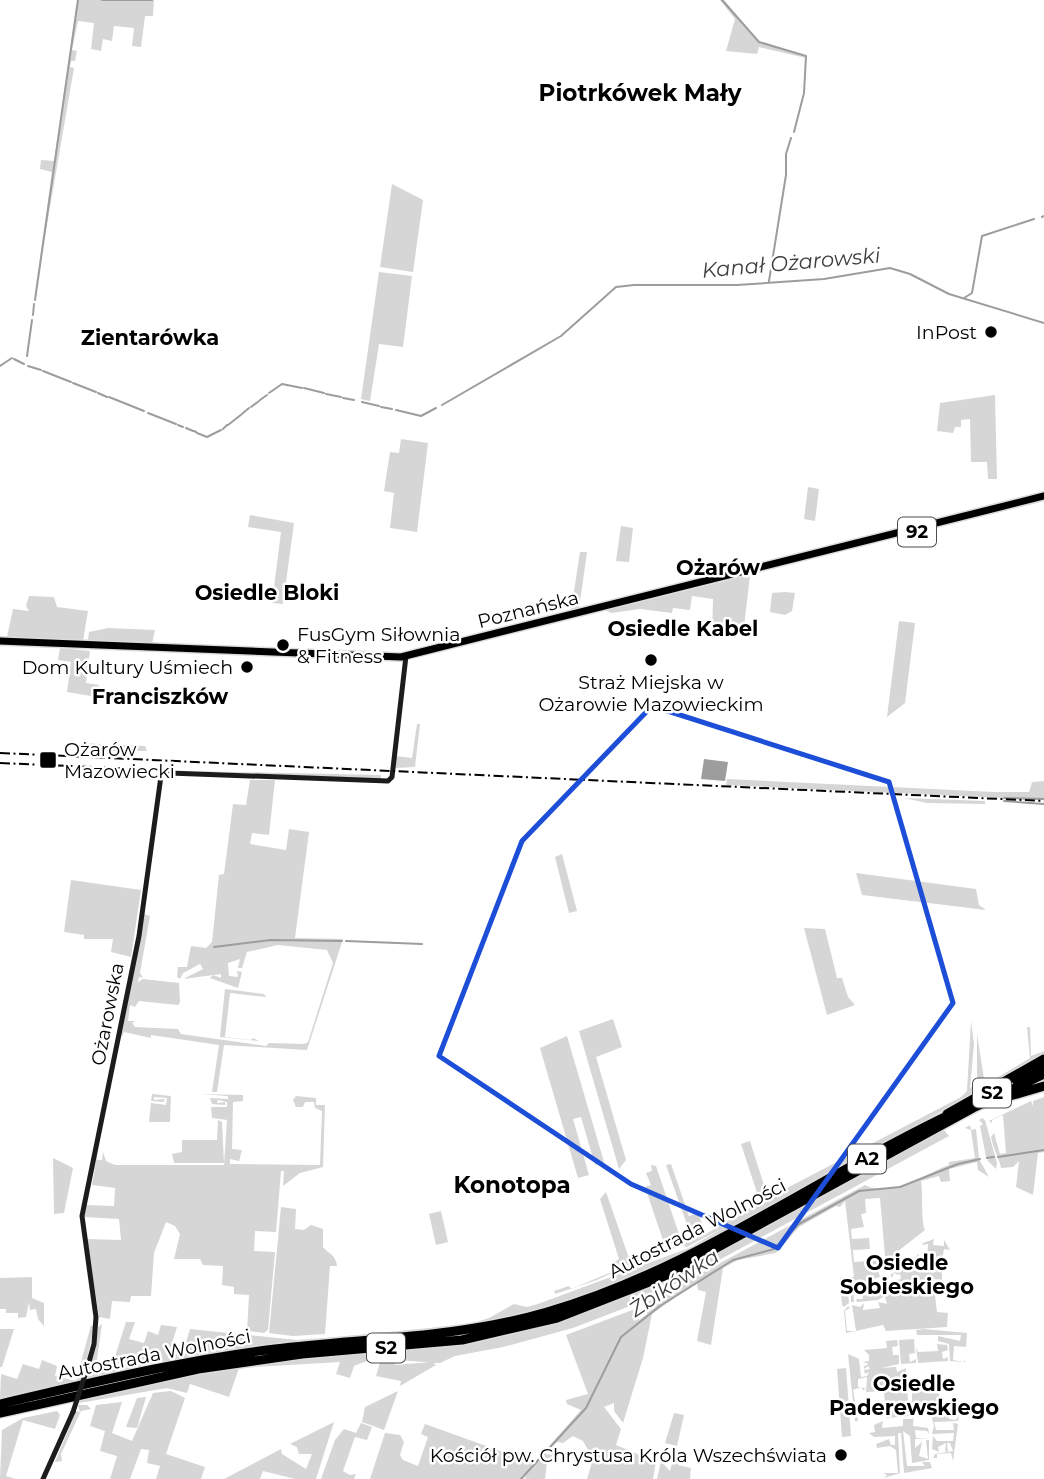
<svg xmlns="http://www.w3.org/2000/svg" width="1044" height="1479" font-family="Montserrat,sans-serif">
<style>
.green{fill:#d6d6d6}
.water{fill:#9d9d9d}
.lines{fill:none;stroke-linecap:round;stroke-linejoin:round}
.stream{stroke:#9d9d9d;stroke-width:2}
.primary-casing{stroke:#dbdbdb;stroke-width:10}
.highway-casing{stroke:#dbdbdb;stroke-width:12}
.secondary{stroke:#1c1c1c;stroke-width:5}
.primary{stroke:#000;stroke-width:7}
.highway{stroke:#000;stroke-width:9}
.rail{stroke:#000;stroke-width:2;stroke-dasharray:10 3.5 2 3.5;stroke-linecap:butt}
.secondary-bridge{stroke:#1c1c1c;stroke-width:5}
.marked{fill:none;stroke:#1d4ed8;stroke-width:5;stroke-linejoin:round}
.poi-dot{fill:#000;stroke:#fff;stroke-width:2.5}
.labels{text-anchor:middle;stroke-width:5;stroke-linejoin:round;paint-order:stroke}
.shield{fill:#fff;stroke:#4c4c4c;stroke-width:2}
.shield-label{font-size:18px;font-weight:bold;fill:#000}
.poi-label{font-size:19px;fill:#000;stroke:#fff;text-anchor:end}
.street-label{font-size:19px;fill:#000;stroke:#fff}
.water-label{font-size:21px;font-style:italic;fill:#3e3e3e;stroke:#fff}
.neighbourhood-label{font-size:21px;font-weight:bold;fill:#000;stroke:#fff}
.quarter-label{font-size:23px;font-weight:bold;fill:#000;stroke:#fff}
</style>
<rect width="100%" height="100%" fill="#fff"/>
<path class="green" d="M77,0H154L153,16H145L141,47L132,46L134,28L114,26L112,41L103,39L101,51L91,49L94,23L78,21L72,50L77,51L75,61H71L70,67L74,68L34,300L52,172L40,169L41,160L54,161Z
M720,0H724L759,41L807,56L806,58L759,47L757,54L726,51L735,19Z
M392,184L423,200L413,272L380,267Z
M379,272L412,276L403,347L379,344L370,401L361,399Z
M995,395L997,479H988L987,462H971L970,419L961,420V427H955L953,433L937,431L940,403Z
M401,439L428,443L417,532L390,528L394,493L384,491L390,452L399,453Z
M808,487L819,489L815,521L804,519Z
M250,515L294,523L283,604L272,603L281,532L248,527Z
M621,526L633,528L629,562L616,561Z
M580,552H587L579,609L571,611Z
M750,575L743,636L712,632L713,599L692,596L690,610L673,608L672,613L640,609L611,613L605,610Z
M785,592L795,593L792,611L785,615L770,612L772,593Z
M29,596L54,597L57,607L88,611L83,641L7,637L13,609L29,611L26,606Z
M899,621L915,623L905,703L887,717Z
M108,628L155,630L152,644L88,640L89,632Z
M60,648L90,651L86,683L99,685L97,697L67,692L71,662L58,660Z
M417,724H420L415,767L394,768L396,756L412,758Z
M80,743L145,746L147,751H94L88,750V745Z
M188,771L381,775V780Z
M727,779L994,792H1029L1032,782L1044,781V800L726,785Z
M250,780H275L269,835L252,833L250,844L286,850L289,829L309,832L295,938L343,939L307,1050L224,1045L217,1092H212L219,1045L151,1035V1038L124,1032L121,1038L144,914L150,916L140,973L143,978L139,977L138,982L143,979L179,983L180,1002L178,1005L139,1001L135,1007L130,1005L128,1021H135L132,1023L135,1027L178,1029L181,1034L266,1046L269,1043L304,1044L308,1042L333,963L327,950L278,945L247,952L242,968H238L240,959L228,963L229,976L238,977L237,971L242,972L238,988L210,978L213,975L221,978V974L183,979L203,969L200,964L183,973L180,979L177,977L178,967H187L191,946L206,948L212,942L219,875L224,874L233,804L246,805Z
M904,798L985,801V804L927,803Z
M562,854L577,911L569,913L555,857Z
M856,873L976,889L979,905L986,910L862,895Z
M71,880L141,890L131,957L111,952L113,939H84V935L64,932Z
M804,928L825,929L837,978H842L848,997L855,1005L827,1015Z
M225,989L264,994L266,997L230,993L225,1037L251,1040L253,1038L259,1041L220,1037Z
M613,1019L622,1047L596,1057L626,1160L619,1169L579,1031Z
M971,1021L974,1044L970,1088L980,1082L977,1081V1034L985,1085L1030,1058L1027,1027H1030L1031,1056L1044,1051V1055L678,1256L572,1300L495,1321L398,1335L285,1342L182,1358L0,1399L1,1374L17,1379L23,1364L39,1369L42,1360L57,1366L55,1376L76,1381L91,1325L94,1327L85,1368L81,1370L85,1373L94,1371L90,1368L98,1327L102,1324L95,1374L111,1369L126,1322H135L129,1339L144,1343L148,1331L158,1335L161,1325L177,1327L172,1343L185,1346L190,1329L297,1340L337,1337L470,1324L489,1318L514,1304L527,1307L538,1304L689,1248L725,1227L687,1247L681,1245L667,1252L645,1187L651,1185L646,1173L652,1171L651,1165L656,1166L682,1243L692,1239L666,1165L671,1164L689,1216L698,1213L706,1234L760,1202L741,1144L750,1141L768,1198L961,1097L967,1091Z
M567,1036L604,1162L595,1165L581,1117L573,1119L589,1175L578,1178L540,1048Z
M152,1094L171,1096L170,1122H149L151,1103L166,1105L167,1098L154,1097V1100L165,1099L163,1102L151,1101Z
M200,1094L243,1095V1101L233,1102L232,1149L242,1150L239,1161L230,1159V1164L320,1165L322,1111L315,1108L314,1102H305L303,1107H296L293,1100L296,1096L316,1098V1105H325L323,1167L300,1173L283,1186L284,1171H281L276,1232L255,1231L254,1251L275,1252L268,1330L264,1333L247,1331L249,1295L234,1294V1287L222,1285L223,1266L203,1265L200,1259H174L180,1234L175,1226L166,1222L154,1253L151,1296H131L130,1302L112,1301L110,1319L99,1317L87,1239L121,1240L119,1219L84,1217L86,1205L114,1206L115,1188L92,1185L97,1155V1160H102L103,1152L106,1161L115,1165H224L227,1120L212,1118L211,1107H227V1102L218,1100L217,1103L225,1102V1105L212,1104L210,1098L228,1099V1096Z
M1044,1097V1152L1038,1153L1033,1195L1016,1187L1019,1161L1013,1167L1001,1168C999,1158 994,1151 991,1137L994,1133L1000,1154L1006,1153L1003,1115L992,1120V1123L989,1121L1031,1101L1033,1106V1101Z
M982,1118L985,1120L997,1163L996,1169L987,1160L993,1157H986L980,1126L983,1124L979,1120Z
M218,1120L222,1122L224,1163H174L172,1154L182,1152V1140H217Z
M970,1125L971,1130L976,1129L979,1159L989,1177L978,1170L977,1162L949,1169L950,1181L941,1182L939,1176L921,1181C923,1193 921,1224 925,1230L888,1259L885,1256L880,1198L865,1199L866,1213L861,1214L864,1227L851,1229L852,1239L869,1238L870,1249L853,1250L854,1262L883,1260V1262L877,1267L880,1277L853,1285L854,1302H851V1291H848L849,1303L844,1307L842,1305L840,1278L854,1277L845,1201L840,1207L836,1206L799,1227L776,1253L738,1260L723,1268L711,1345L697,1341L706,1292L698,1290L697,1282L652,1314L643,1358L623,1423L614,1411V1403L604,1407L621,1429L616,1445L656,1462L653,1479H587L593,1459L583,1441L573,1436L563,1443L557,1442L545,1454L553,1455L547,1463L545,1479H525L526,1475L523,1479H370L385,1433L400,1435L404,1442L400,1455L403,1460L418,1466L428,1437L421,1434L425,1424L534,1463L581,1410L567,1404L566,1400L588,1394L566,1335L635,1309L639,1320L647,1314L644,1304L865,1185C889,1199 927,1173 949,1165V1162L975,1158L971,1130L965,1128Z
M944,1130L949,1136L643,1301L573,1328L503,1347L455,1356L440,1363L396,1360L395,1365L432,1362L436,1365L400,1386L401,1381L376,1376L381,1359H372L354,1366L350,1378L336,1374L340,1362L239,1368L229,1397L190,1384L187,1393L167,1388L79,1403L80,1398L184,1374L284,1360L445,1345L488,1338L590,1311L654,1285L707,1258Z
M53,1158L73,1168L64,1213L54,1214Z
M606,1192L631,1264L597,1280L555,1294L554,1291L569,1286L571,1289L614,1271L611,1264L619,1259L600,1199Z
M281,1207L296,1209L295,1229L304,1230L311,1225L323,1229V1247C329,1254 336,1255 337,1266H330L325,1334L293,1336L269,1333Z
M441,1211L448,1242L436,1245L429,1214Z
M934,1239L933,1245L944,1246V1240L950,1250L944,1249L942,1260H949L946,1264L951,1267L930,1262L928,1264H933L932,1271H936L934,1264L942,1266V1280L933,1279L937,1312L948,1313L947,1327L886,1331L883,1325L846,1333L844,1311L848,1306L850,1308L845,1311L847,1331H856L852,1305L860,1307L864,1303L863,1310L880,1308L878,1302L887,1304L885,1297L893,1291L878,1300L857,1302L856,1299H863L862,1289L855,1292L858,1285L866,1283L865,1289L882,1287L881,1278L889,1276L888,1282L901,1279L900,1273L899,1275L894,1273L892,1278L890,1275L905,1265L904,1271L918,1267L915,1261V1264L910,1262L908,1266L906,1264L919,1254V1262L921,1258L927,1260L928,1244L922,1245L923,1243Z
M32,1277V1298L44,1303V1326L38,1319L36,1309L30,1310L29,1302L26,1317L18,1318V1313H6V1309H0V1278Z
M0,1329H14L2,1367H0Z
M924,1329L967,1333L966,1347L954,1346L953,1360L964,1362L965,1359V1362L950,1361L949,1344L938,1341V1336L960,1341L961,1335H917L916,1330Z
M914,1339L915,1353L909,1354L910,1362L916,1359V1363L901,1364L899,1340Z
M897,1340L898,1346L892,1347L893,1355H899V1364L881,1368L896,1367L897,1372L906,1368L908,1401L900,1403L904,1411L901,1412L908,1415V1403L911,1416L886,1418L884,1391L866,1392L867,1377L858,1379V1387L865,1388L864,1391L861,1387L853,1390L858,1421H855L848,1354L859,1359L861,1377L867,1376L869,1372L865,1374L864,1370L870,1369L868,1366L864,1369V1366L869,1364L863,1362L869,1361V1355L864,1350L887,1348L886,1341Z
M937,1344L947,1345L948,1350L942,1352L943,1359L948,1357V1361L918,1363L916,1347L918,1352L938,1351Z
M846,1368L851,1436L842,1437L837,1369Z
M940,1381L945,1387L939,1386V1407L933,1405L932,1411L942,1410L940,1405L948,1404L952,1396L949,1419L956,1420L959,1413L958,1421L934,1422L936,1430H954L953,1423L958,1424L953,1461L951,1453L937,1454V1458H933L935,1454L953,1451L950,1443H947L948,1452L945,1451L946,1443L938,1447L939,1452L932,1449L933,1436L937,1441H953L954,1433L932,1434L934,1426L930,1411L914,1412L913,1426L928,1428L929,1434L927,1431L915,1430L916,1438H929L915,1439V1448L922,1442L919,1456L928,1459L926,1440H929V1460L912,1463L910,1436L903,1431L907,1466H925L922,1462H930L932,1468L904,1473L901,1433H898L900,1473L884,1478L887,1475L883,1473H898L896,1450L890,1446L877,1448L876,1444L889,1439L891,1445H895V1436L874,1437L869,1433L875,1432L874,1425L883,1421L882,1428L903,1426V1419H913L912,1410L915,1407L912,1404V1391L920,1390V1383H923L922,1388L931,1387L934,1392V1382L939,1385Z
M171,1391L185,1398L166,1454L205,1467L201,1479H156L160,1466L147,1463L149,1450L141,1449L130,1479H110L117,1456L100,1451L105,1431L90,1426L96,1405L122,1402L112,1433L132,1441L153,1393Z
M398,1391L384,1430L362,1422L365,1407Z
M146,1397L137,1428L126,1427L137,1398Z
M78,1405H87L91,1409L81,1411L61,1454L62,1461L55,1462L76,1411L80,1412Z
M57,1411L60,1415L55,1429L23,1420L6,1476L16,1479H0L2,1430L23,1418Z
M674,1413L684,1415L677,1446L665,1443Z
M334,1422L316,1479H295L263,1471L260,1479H224L281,1449L282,1454L306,1469L312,1454H299L297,1447L290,1444Z
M361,1423L372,1427L367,1440L355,1437L343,1471L350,1475L356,1474L354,1479H321L335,1440L344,1429L356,1433Z
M673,1460L678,1461V1465L691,1468L690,1479H657L661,1461L670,1471Z"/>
<path class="water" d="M704,759L728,762L725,781L701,779Z"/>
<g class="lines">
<path class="stream" d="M102,0H152
M722,0L759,42L806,56L804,93L794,132
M1042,217L1044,216
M769,281L786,175V154L791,138
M964,298L972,293L982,236L1034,219
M35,300L78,0
M33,315L34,304
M27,356L32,320
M14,359L24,364
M0,366L12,358
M28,366L41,370
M43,371L71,382
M73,383L96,392
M304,388L324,393
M98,393L107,397
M269,393L282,384L302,388
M326,394L341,397
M109,397L144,411
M343,398L354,400
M260,400L267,395
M362,402L379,406
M442,405L561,336L616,287L634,285H737L824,279L890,268L910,274L949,294L1044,323
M251,407L259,401
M381,407L392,409
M396,410L421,416L436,408
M148,413L176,424
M243,413L249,408
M178,425L183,427
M228,425L242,414
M186,428L193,431
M223,429L227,425
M194,431L196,432
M197,433L207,437L221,430
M1004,798L1044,799
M1004,801L1044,804
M346,941L422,944
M214,947L271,940L342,941
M998,1157L1044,1150
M987,1158L994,1157
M521,1479L586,1408L621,1337L660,1306L733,1260L774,1249L799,1224L859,1191L900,1187L958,1164L980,1159"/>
<defs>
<path id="primary" d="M0,641L401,657L1044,496"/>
<path id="highway" d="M1016,1080L1044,1066
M1003,1098L1044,1086
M947,1114L1044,1059
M0,1404C91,1383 182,1360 275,1349C367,1338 458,1338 547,1312C693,1270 815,1178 951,1114
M0,1413L198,1369L302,1354L462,1340L557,1318L667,1275L973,1108L1044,1074"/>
</defs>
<use href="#primary" class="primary-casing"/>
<use href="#highway" class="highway-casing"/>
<path class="secondary" d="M87,1369L94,1344L96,1317L82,1216L139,936L161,776L169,773L388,781L392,777L406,656
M43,1479L73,1412"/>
<use href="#primary" class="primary"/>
<use href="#highway" class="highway"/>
<path class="rail" d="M0,753L1044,801
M0,763L140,769"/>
<path class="secondary-bridge" d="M73,1412L87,1369"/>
</g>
<path class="marked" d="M652,706L889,782L953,1003L778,1248L631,1184L439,1056L522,841Z"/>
<g class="poi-dot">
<circle cx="991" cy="332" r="7"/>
<circle cx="283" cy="645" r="7"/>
<circle cx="651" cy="660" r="7"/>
<circle cx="247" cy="667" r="7"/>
<rect x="39" y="751" width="18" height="18" rx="3.5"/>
<circle cx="841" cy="1455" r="7"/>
</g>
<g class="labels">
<g class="shield">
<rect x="898" y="517.5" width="38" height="29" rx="5"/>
<rect x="973" y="1078.5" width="38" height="29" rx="5"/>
<rect x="848" y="1144.5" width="38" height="29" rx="5"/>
<rect x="367" y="1333.5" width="38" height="29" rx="5"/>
</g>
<g class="shield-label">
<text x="917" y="538">92</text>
<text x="992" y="1099">S2</text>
<text x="867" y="1165">A2</text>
<text x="386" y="1354">S2</text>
</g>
<g class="poi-label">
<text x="977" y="339">InPost</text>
<text x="297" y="641" text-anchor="start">FusGym Siłownia<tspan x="297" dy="22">&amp; Fitness</tspan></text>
<text x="233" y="674">Dom Kultury Uśmiech</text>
<text x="651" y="689" text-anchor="middle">Straż Miejska w<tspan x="651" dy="22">Ożarowie Mazowieckim</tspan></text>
<text x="64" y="756" text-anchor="start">Ożarów<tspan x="64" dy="22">Mazowiecki</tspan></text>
<text x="827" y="1462">Kościół pw. Chrystusa Króla Wszechświata</text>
</g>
<g class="street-label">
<text transform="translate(528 609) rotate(-14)" y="7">Poznańska</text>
<text transform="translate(107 1014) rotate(-79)" y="7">Ożarowska</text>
<text transform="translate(697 1228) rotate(-27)" y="7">Autostrada Wolności</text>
<text transform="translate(154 1354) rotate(-11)" y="7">Autostrada Wolności</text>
</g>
<g class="water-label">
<text transform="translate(791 263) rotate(-5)" y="7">Kanał Ożarowski</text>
<text transform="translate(674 1283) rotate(-34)" y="7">Żbikówka</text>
</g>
<g class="neighbourhood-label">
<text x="150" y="345">Zientarówka</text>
<text x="718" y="575">Ożarów</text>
<text x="267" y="600">Osiedle Bloki</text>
<text x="683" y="636">Osiedle Kabel</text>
<text x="160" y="704">Franciszków</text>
<text x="907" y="1270">Osiedle<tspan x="907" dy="24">Sobieskiego</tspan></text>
<text x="914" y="1391">Osiedle<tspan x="914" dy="24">Paderewskiego</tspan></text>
</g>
<g class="quarter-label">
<text x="640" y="101">Piotrkówek Mały</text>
<text x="512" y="1193">Konotopa</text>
</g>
</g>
</svg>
